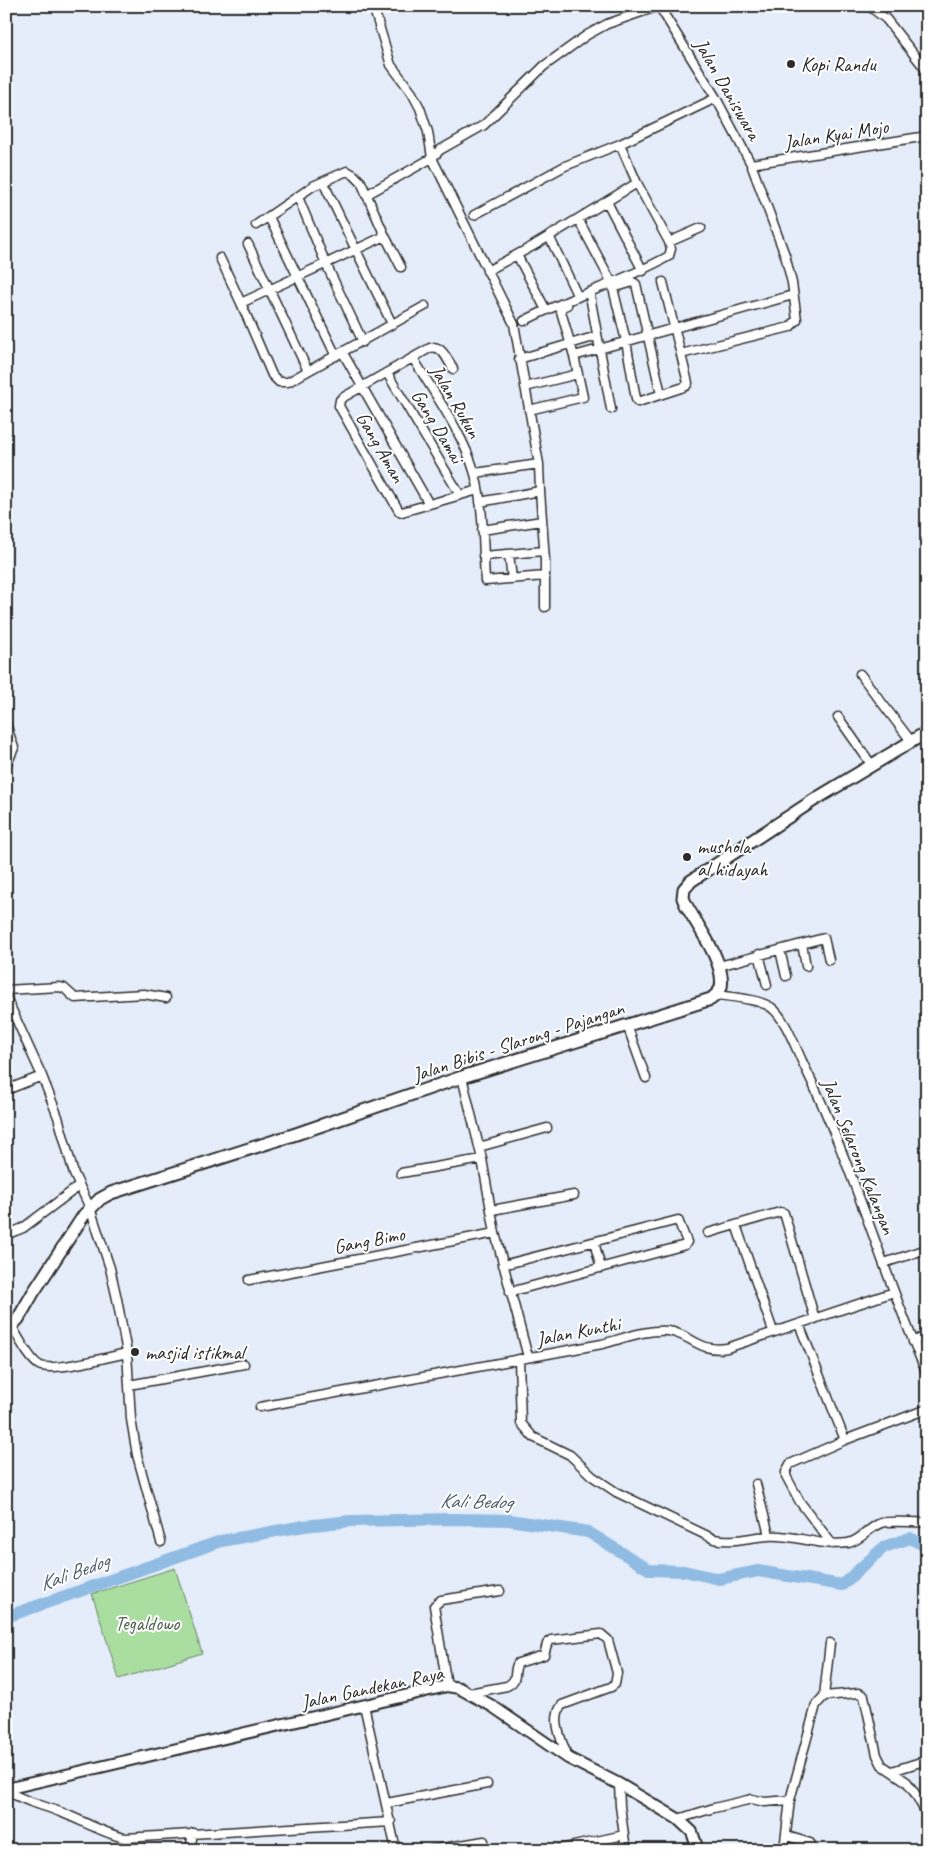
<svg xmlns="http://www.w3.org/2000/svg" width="933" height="1856" font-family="Caveat,sans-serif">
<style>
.park{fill:#aadea0;stroke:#6a8466}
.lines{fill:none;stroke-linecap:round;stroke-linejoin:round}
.river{stroke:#90bbe3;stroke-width:12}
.minor-casing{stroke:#2b2b2b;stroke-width:11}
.tertiary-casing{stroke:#2b2b2b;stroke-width:14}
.secondary-casing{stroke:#2b2b2b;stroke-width:15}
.minor{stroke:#fff;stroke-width:8}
.tertiary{stroke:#fff;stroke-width:10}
.secondary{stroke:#fff;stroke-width:11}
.poi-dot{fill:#2b2b2b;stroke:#fff;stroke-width:2}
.labels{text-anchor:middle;stroke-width:4;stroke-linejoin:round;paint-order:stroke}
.poi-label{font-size:20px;fill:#2b2b2b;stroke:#fff;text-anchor:start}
.street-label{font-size:20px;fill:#2b2b2b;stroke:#fff}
.park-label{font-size:20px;fill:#51614e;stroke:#fff}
.water-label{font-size:21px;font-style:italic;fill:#4e5d6b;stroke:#fff}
</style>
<rect width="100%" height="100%" fill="#e5edfa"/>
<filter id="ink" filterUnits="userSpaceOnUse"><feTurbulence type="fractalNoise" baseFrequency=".02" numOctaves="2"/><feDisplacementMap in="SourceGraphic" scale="10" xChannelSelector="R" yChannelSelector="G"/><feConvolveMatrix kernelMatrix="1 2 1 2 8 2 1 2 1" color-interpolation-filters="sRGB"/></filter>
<g filter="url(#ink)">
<path class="park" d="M175,1568L202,1653L119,1679L92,1594Z"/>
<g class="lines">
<path class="river" d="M6,1617L221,1541L304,1526L351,1521L455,1519L509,1520L588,1532L650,1570L684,1571L719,1579L758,1571L842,1585L884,1547L910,1538L927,1547"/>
<defs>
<path id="minor" d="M373,6L391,65L412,93L420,108L428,132L432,158
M659,6L716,98L751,164L785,255L792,283L797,320L790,327L681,354
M869,6L886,19L927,71
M432,158L440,150L484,125L544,66L587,35L607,24L659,6
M751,164L927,136
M323,182L392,324
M366,195L432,158L514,324L539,464L540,491L545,560V607
M298,197L326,264L363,342
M607,202L643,271
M474,215L565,166L620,144
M269,217L336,356
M578,219L612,283
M256,225L313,186L347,171L354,175L361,182L385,236L241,303L272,375L279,382H288L425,306
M385,236L401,267
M549,236L578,297
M669,242L701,228
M248,244L308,371
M517,255L546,310
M220,258L241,303
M487,271L533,246L637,183
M613,288L633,282L636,284L661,394
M613,288L626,341L636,399L638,402L681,388L686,386L688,383L663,282
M590,296L611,409
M524,321C572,296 623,282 669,256L671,249L669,242L637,183L620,144L716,98
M343,353L429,504
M574,356L793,295
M413,358C434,393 464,435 475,474C484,508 483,546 485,581L545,576
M519,359L597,336
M453,369C448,361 442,344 430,348L342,398L340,400L339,406L399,511L402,512L478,490
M387,373L460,495
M525,387L578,374
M529,410L583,397L574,356L560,308L567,305
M475,473L539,464
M480,502L540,491
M482,530L542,521
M509,554L512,579
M483,556L544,551
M860,674L911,741
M838,717L871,764
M6,724L14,748L6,766
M802,944L806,966
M780,950L786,976
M759,954L767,985
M719,966L824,938L829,960
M6,990L59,987L64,988L75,998L144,994L166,998
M717,995C732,997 760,999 772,1008C785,1018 795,1046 802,1061C852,1162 882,1271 927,1374
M6,997L42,1076L58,1117L74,1174L90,1208L110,1268L117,1299L127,1353L131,1419L137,1455L161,1542
M627,1025L646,1078
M462,1077L482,1159L495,1233L528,1357
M6,1090L42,1076
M479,1147L547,1128
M401,1173L482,1159
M492,1210L574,1195
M736,1225L773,1331
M708,1233L780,1212L784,1213L815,1319
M6,1235L23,1228L79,1186
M594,1242L601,1268
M884,1263L927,1249
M503,1265L678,1220L687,1242L685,1245L678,1247L510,1292
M249,1280L495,1233
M799,1324L845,1440L927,1409
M12,1327C19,1338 29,1359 39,1365C50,1373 112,1356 127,1353
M913,1342L927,1335
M519,1359L521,1423L533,1437L570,1455L592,1476L616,1492L714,1539C733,1543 750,1537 768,1536C795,1534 821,1547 848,1543C862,1540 868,1528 881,1523C890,1520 916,1523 927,1522
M129,1385L244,1364
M260,1407L602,1344C622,1339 647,1329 668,1331C691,1334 699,1353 727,1348L894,1292
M756,1484L769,1535
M832,1544L800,1502L786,1476V1472L790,1464L845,1440
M447,1686L434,1606L441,1600L500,1591
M469,1693L507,1686C520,1679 512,1672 518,1663L544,1655L547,1644L551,1640L601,1634L608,1640L617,1673L615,1684L611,1687L562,1705C550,1719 563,1743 568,1758
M824,1696L830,1643
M364,1705L396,1850
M892,1771L927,1760
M6,1790C24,1802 40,1804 60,1812C82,1820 102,1833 125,1838L391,1822
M387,1803L487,1784
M678,1819L714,1808L752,1799L765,1802L790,1800
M624,1835L626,1850
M787,1836L810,1843L815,1850
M190,1850L193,1833
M431,1850L484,1841
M555,1850L624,1835L620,1806L619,1784
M784,1850L790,1800L816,1705L824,1696L859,1693L864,1696L877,1755L882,1765L907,1782L916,1795L927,1815"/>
<path id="tertiary" d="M6,1789L447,1686L459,1688L492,1706L568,1758L619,1784L678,1819L692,1832L698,1850"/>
<path id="secondary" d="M6,1332L18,1319L33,1293L84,1215L100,1199L111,1193L296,1134L462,1077L711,999C716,995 720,992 721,987C726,964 697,925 686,905L683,898L684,889L691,881L814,800L927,732"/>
</defs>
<use href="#minor" class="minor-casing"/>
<use href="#tertiary" class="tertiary-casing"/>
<use href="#secondary" class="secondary-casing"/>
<use href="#minor" class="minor"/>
<use href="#tertiary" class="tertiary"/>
<use href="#secondary" class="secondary"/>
</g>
</g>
<g class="poi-dot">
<circle cx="791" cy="64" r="5"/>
<circle cx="687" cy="857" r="5"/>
<circle cx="135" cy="1352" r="5"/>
</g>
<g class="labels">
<g class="poi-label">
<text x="801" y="71">Kopi Randu</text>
<text x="697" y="853">mushola<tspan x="697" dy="23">al hidayah</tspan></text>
<text x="145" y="1359">masjid istikmal</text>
</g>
<g class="street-label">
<text transform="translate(728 89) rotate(60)" y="7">Jalan Daniswara</text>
<text transform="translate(836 134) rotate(-9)" y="7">Jalan Kyai Mojo</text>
<text transform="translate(456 401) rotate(60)" y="7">Jalan Rukun</text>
<text transform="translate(438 426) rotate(59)" y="7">Gang Damai</text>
<text transform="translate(381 447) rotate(60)" y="7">Gang Aman</text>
<text transform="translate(518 1041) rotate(-18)" y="7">Jalan Bibis - Slarong - Pajangan</text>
<text transform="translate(859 1156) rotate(68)" y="7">Jalan Selarong Kalangan</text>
<text transform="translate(369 1240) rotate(-11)" y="7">Gang Bimo</text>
<text transform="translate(578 1331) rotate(-11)" y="7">Jalan Kunthi</text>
<text transform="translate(372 1687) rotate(-12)" y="7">Jalan Gandekan Raya</text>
</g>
<g class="park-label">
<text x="147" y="1630">Tegaldowo</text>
</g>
<g class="water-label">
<text transform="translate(476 1501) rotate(1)" y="7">Kali Bedog</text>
<text transform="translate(74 1572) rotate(-20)" y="7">Kali Bedog</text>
</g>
</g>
<rect width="933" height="1856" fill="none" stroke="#fff" stroke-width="25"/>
<rect x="12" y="12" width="908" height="1831" fill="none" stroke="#2b2b2b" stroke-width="2" filter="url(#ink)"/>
</svg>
